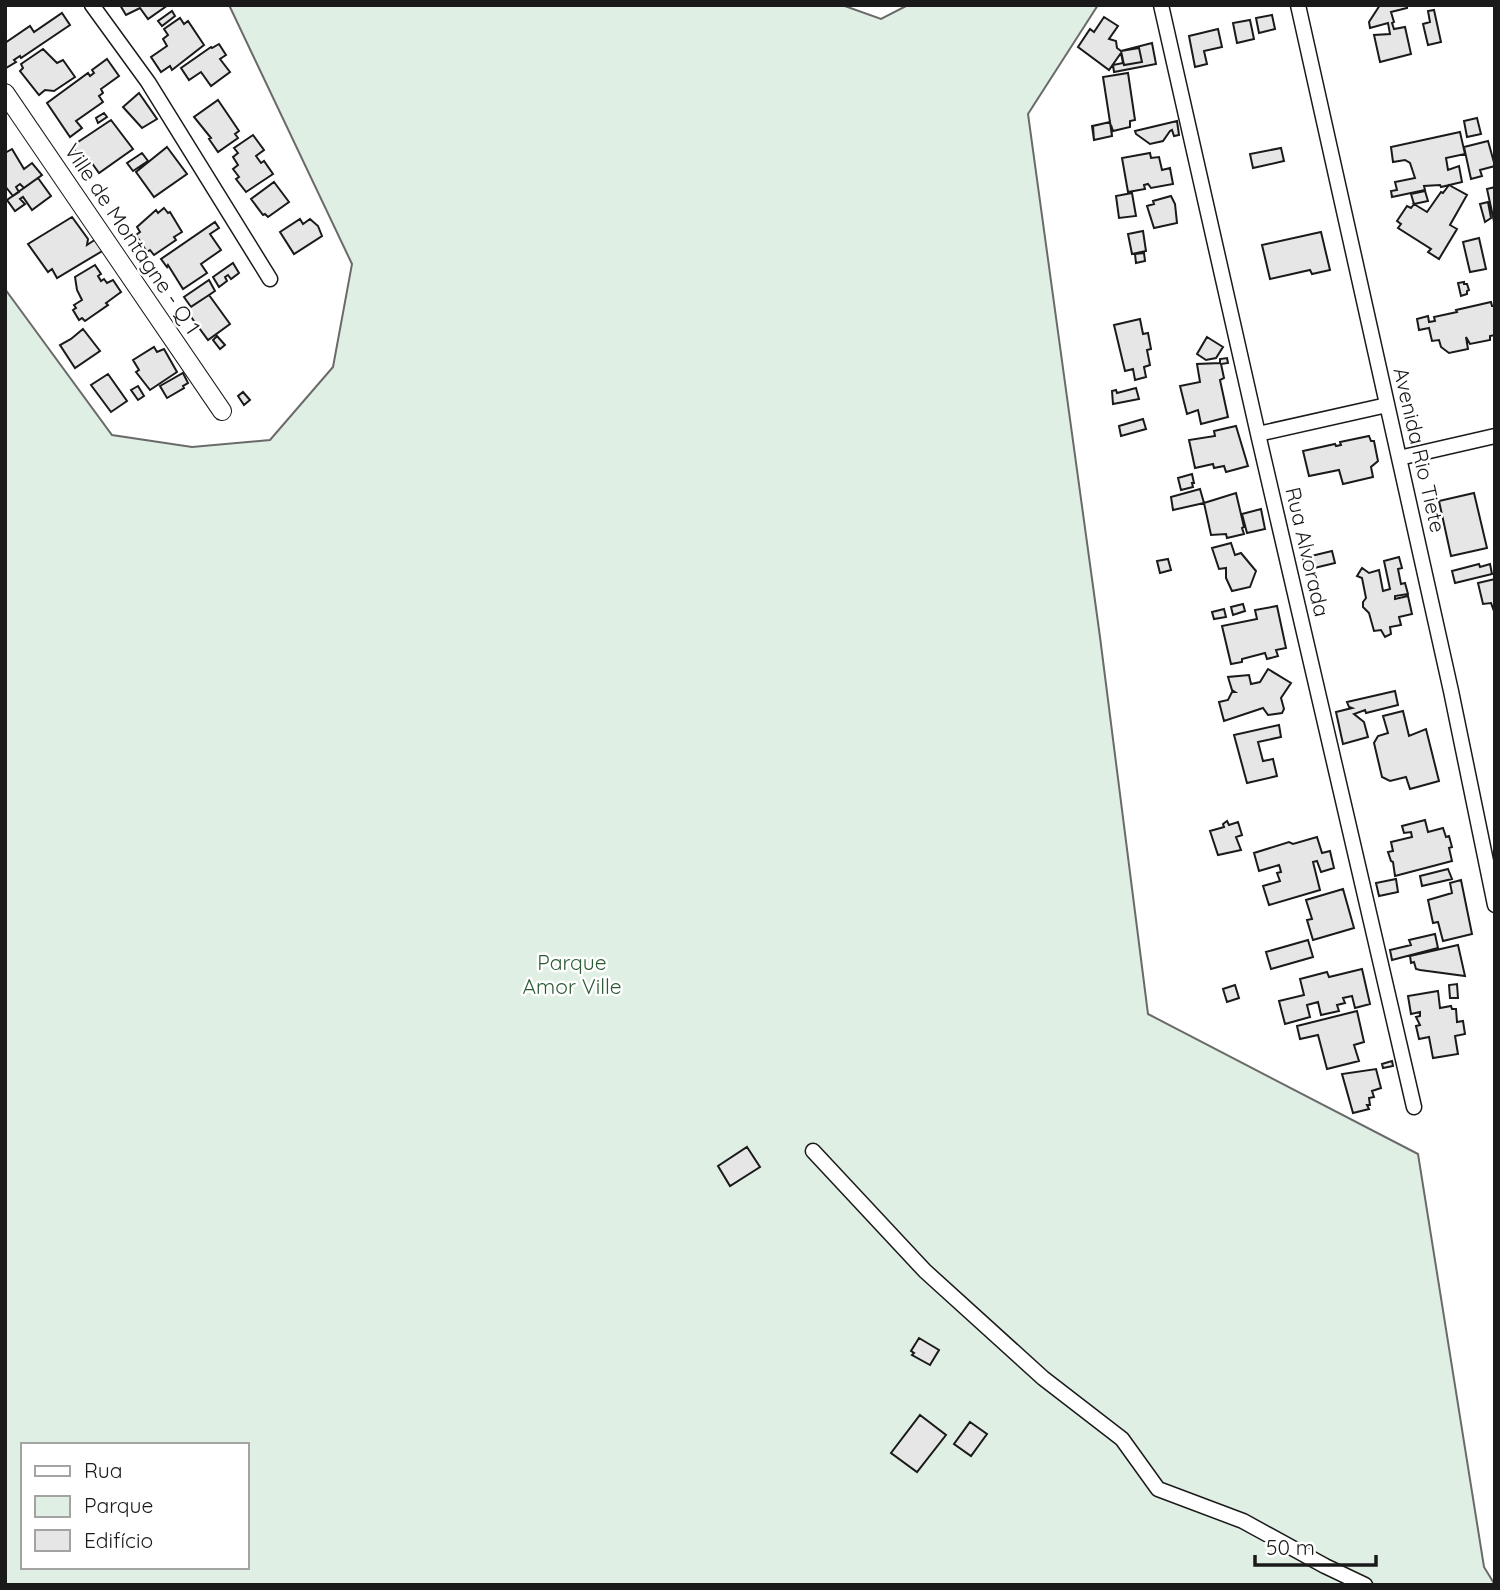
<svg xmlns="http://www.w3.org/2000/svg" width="1500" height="1590" font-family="Quicksand,sans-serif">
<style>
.green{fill:#e0efe3;stroke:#6a6a6a;stroke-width:2;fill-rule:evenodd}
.building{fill:#e6e6e6;stroke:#1a1a1a;stroke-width:2}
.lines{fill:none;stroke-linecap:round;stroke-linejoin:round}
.minor-casing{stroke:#1a1a1a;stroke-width:17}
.tertiary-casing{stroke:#1a1a1a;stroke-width:20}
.minor{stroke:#fff;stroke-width:14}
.tertiary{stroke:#fff;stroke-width:18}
.labels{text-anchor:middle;stroke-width:5;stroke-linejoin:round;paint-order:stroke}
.street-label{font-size:21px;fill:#1a1a1a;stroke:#fff}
.park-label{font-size:21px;fill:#2b5a34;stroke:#fff}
</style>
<rect width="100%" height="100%" fill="#fff"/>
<path class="green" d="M229,5H842L881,19L908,5H1098L1028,114L1100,637L1148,1014L1418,1154L1484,1567L1495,1585H5V289L112,435L192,447L270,440L333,367L352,264ZM23,1445H247V1567H23Z"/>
<path class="building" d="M120,5H168L148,19L140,8L126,15Z
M1380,5H1407V8L1391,12L1394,22L1392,23L1394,29L1405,27L1411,54L1380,62L1374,35L1390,34L1388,23L1370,28L1369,22Z
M1434,10L1441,42L1428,45L1423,24L1430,22L1428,11Z
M172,11L175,16L162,26L158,21Z
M62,13L70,25L21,58L20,56L14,60L16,62L6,68L5,43L30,26L34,32Z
M1272,15L1275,29L1259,33L1256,18Z
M1104,17L1118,26L1109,39L1116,41L1117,48L1121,51L1152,43L1156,64L1114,72L1113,65L1123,63L1121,53L1109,70L1078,47L1090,29L1094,32Z
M180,18L184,24L188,21L204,45L172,70L170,66L161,72L151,57L167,46L163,39L168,35L164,29Z
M1250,20L1254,39L1237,43L1233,23Z
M1218,29L1222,47L1204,51L1207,64L1195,67L1189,36Z
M219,44L226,55L220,59L230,72L211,86L201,72L189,80L181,68L211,47L212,48Z
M1139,48L1142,62L1124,65L1121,51Z
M43,49L57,63L63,60L75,77L54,91L45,90L39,95L20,71L23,68L21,64Z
M107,59L119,76L101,89L103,93L99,96L103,102L76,121L82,128L70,137L47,103L88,73L90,76L94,73L92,70Z
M1128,73L1135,120L1130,121V127L1113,131L1111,125L1112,136L1094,140L1092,126L1110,122L1103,77Z
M139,93L157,119L142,128L123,107Z
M218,100L239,131L235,134L238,138L218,152L209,139L211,138L194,117Z
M104,113L107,117L98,123L96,118Z
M1477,118L1481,134L1467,137L1464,121Z
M111,120L133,149L99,173L89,159L83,163L72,146Z
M1177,121L1179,135L1174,136L1172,130L1170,131L1163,141L1150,144L1136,134L1135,131Z
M1110,122L1112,136L1094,140L1093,126Z
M1460,132L1465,154L1446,158L1448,170L1459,166L1462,182L1441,187L1440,185L1424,186L1425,190L1392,197L1391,191L1397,190L1395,182L1415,178L1410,163L1405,160L1393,162L1391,147Z
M253,135L264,150L256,156L261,163L264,161L273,174L246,192L236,179L239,177L233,169L238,165L233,157L238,153L234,148Z
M1488,141L1495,166L1480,170L1482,176L1471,179L1464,147Z
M167,147L187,174L154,197L136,172Z
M1281,148L1284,161L1253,168L1250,154Z
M12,149L24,169L32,163L42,175L24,188L20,184L16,187L19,192L13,196L5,186V153Z
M142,153L148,161L133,171L127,163Z
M1150,153L1151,158L1159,157L1162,170L1170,168L1173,184L1151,188L1148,184L1144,185L1145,189L1128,192L1122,158Z
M38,178L51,196L32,210L23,197L20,199L25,204L15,211L7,200Z
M274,182L289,202L268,217L265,214L263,215L251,199Z
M1449,185L1467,195L1450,225L1457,229L1439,259L1428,252L1431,249L1398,228L1401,224L1397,221L1407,206L1411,208L1414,204L1411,194L1425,191L1428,201L1414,204L1427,212L1441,192L1443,193Z
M1495,187V226L1487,189Z
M1132,193L1136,216L1119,218L1116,196Z
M1171,196L1175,204L1177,223L1154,228L1147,206L1154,204L1153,201Z
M1488,202L1491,218L1485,222L1480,204Z
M164,208L168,213L170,212L182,232L174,237L176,240L154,255L150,250L147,252L136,235L140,232L137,227L156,210L158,213Z
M72,217L88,239L87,245L96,239L104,250L57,278L52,269L48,272L28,244Z
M300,219L303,224L310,219L318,226L322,236L294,254L280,232Z
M215,222L219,228L210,234L221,250L201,264L207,273L183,289L168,265L167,267L161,259Z
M1143,231L1146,251L1132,254L1128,234Z
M1321,232L1330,270L1312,274L1310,270L1270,279L1262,245Z
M1479,238L1486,269L1470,272L1463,242Z
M1144,253L1145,261L1136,263L1135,254Z
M233,263L239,273L231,279L228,275L225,277L227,281L219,287L213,277Z
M95,265L101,274L98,276L101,281L104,279L107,283L113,280L121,292L106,303L108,305L85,321L82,318L79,320L73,310L76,308L74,305L82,300L77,290L75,277Z
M209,280L215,291L191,307L184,297Z
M1464,282V284H1467L1469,290L1467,291V294L1461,296L1458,283Z
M209,295L230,324L208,340L186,310Z
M1491,302L1492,306H1495V335L1490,336V340L1470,344L1466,337L1468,349L1449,353L1441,347L1439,340L1432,341L1429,328L1419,330L1417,319L1428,316L1429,322L1435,321L1434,317L1457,312L1456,310Z
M1140,319L1143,334L1148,333L1151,349L1147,350L1150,365L1144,367L1146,377L1135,380L1133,369L1125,371L1114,325Z
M83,329L100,351L75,368L60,345L71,339Z
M217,336L225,345L220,349L213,340Z
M1207,337L1223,347L1216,358L1206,360L1197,354Z
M154,347L157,352L164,349L177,372L150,390L136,372L139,370L133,360Z
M1227,358L1228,363L1221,364L1224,378L1220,380L1228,417L1201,424L1198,410L1187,414L1180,386L1200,382L1197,364L1220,363V359Z
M183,373L188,383L183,386L184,388L167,398L160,386Z
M108,374L127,401L111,412L91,385Z
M138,386L144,396L138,400L131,390Z
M1136,388L1139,399L1113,404L1112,391L1116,390L1117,393Z
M243,392L250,400L244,405L238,396Z
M1143,419L1146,429L1121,436L1119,426Z
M1236,426L1248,466L1226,472L1224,466L1214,468L1213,464L1195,468L1189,440L1215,436L1214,431Z
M1369,436L1371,441H1374L1378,461L1371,467L1373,477L1343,484L1339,470L1309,476L1303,451L1335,444L1336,446L1341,445L1340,442Z
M1192,474L1194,483H1192L1193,487L1181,490L1178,478Z
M1200,489L1204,503L1173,510L1171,497Z
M1236,493L1244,527L1242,528L1244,534L1227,538L1226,534L1211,535L1204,503Z
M1474,493L1487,548L1451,556L1439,501Z
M1261,509L1265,529L1247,533L1242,514Z
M1231,543L1235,555L1241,553L1256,571L1250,587L1232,591L1226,578V568L1219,569L1212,548Z
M1332,551L1335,563L1306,570L1303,558Z
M1399,557L1402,568L1398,569L1401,584L1405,583L1408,594L1395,596V599L1408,596L1412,614L1399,617L1401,625L1390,627L1391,634L1385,637L1381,630L1374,631L1369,613L1363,607V602L1366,598L1362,578L1357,576L1362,568L1369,573L1379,570L1383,591L1390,589L1384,561Z
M1168,559L1171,570L1160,573L1157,561Z
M1479,564L1480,567L1490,564L1492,574L1455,583L1452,571Z
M1495,579V614L1491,603L1483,604L1478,583Z
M1243,604L1245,611L1233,615L1231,607Z
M1277,606L1286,648L1276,650L1278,656L1267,659L1265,653L1242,659V662L1231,664L1222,626L1257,619L1255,610Z
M1224,609L1226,617L1214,619L1212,612Z
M1268,669L1291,683L1281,698L1284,709L1282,713L1268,715L1263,708L1224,721L1219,702L1228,700L1232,692H1235L1232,690L1228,677L1249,675L1251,684L1260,682Z
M1395,691L1398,705L1366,713L1365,710L1354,714L1364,722L1368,737L1343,744L1336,712L1352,708L1349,707L1347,702Z
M1403,711L1409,736L1426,729L1439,781L1410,789L1406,777L1390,781L1382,777L1374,743L1378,736L1388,733L1383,716Z
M1279,725L1281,737L1258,742L1263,761L1273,759L1277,776L1247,783L1234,735Z
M1425,820L1428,832L1443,828L1446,837L1449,836L1452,847L1449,848L1452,861L1395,876L1393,862L1391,861L1388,852L1393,851L1391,842L1412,837L1411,832L1404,833L1402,826Z
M1227,821L1229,825L1238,822L1242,835L1236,837L1241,850L1218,855L1210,831L1224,827L1223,824Z
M1317,837L1322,853L1330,851L1334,868L1321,872L1317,861L1313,862L1320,890L1269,905L1263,886L1280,881L1277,873L1281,872L1280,868L1279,865L1259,871L1254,853L1289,842L1293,844Z
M1448,869L1452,879L1422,886L1420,876Z
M1396,879L1398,892L1379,896L1376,883Z
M1461,880L1472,934L1443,941L1438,922L1433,923L1428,900L1452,893L1450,883Z
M1343,889L1354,928L1313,940L1307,920L1312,919L1306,900Z
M1435,934L1438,948L1392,960L1390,950L1411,945L1409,940Z
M1308,940L1313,957L1271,969L1266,952Z
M1458,945L1465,976L1420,970L1416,969L1414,962L1411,963L1410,956Z
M1362,969L1370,1004L1355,1008L1352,996L1343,998L1345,1003L1337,1005L1339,1011L1321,1015L1318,1002L1307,1005L1310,1017L1285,1024L1279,1001L1304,995L1300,979L1327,972L1329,977Z
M1457,984L1458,998H1450L1449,985Z
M1235,985L1239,998L1227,1002L1223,989Z
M1438,991L1440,1008L1451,1006L1452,1009H1456L1457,1022L1463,1021L1465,1034L1455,1036L1458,1054L1433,1058L1429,1037L1419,1039L1416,1026L1420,1025L1416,1017L1420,1016V1012L1411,1014L1408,996Z
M1357,1011L1364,1042L1354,1045L1359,1061L1327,1069L1318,1035L1300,1039L1297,1026Z
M1392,1061L1393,1066L1383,1068L1382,1064Z
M1376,1069L1381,1088L1372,1091L1374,1097L1369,1098L1370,1105H1367L1369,1109L1353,1113L1342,1074Z
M747,1147L760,1167L730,1186L718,1166Z
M919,1338L939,1350L930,1365L912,1355L914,1353L911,1351Z
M920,1415L946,1435L917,1472L891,1453Z
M970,1422L987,1434L971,1456L954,1444Z"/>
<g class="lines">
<defs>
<path id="minor" d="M92,5L148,82L270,279
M1161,5L1258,434L1414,1107
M1298,5L1451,691L1495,905
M1258,434L1387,405
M1399,458L1495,436
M813,1151L925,1271L1043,1378L1122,1439L1158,1489L1243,1521L1325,1566L1365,1585"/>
<path id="tertiary" d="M5,93L222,411"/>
</defs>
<use href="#minor" class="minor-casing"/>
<use href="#tertiary" class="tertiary-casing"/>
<use href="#minor" class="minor"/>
<use href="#tertiary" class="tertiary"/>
</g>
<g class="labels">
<g class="street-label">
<text transform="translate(132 239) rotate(56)" y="7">Ville de Montagne - Q 1</text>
<text transform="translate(1419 450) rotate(77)" y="7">Avenida Rio Tiete</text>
<text transform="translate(1307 552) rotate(77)" y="7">Rua Alvorada</text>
</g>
<g class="park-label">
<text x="572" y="970">Parque<tspan x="572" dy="24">Amor Ville</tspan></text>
</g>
</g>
<rect width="1500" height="1590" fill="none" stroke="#1a1a1a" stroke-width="14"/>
<rect x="21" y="1443" width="228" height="126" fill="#ffffff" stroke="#a3a3a3" stroke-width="2"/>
<rect x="35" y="1466" width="35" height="10" fill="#ffffff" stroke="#a3a3a3" stroke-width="2"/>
<text x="84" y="1478" font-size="21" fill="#1a1a1a">Rua</text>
<rect x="35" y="1496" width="35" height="21" fill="#e0efe3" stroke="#a3a3a3" stroke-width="2"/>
<text x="84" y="1513" font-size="21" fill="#1a1a1a">Parque</text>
<rect x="35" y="1530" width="35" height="21" fill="#e6e6e6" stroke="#a3a3a3" stroke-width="2"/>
<text x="84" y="1548" font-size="21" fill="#1a1a1a">Edifício</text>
<path d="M1255 1555v10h121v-10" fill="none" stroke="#1a1a1a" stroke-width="3.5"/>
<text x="1266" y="1555" font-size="21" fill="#1a1a1a" stroke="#ffffff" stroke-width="5" paint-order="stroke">50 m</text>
</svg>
